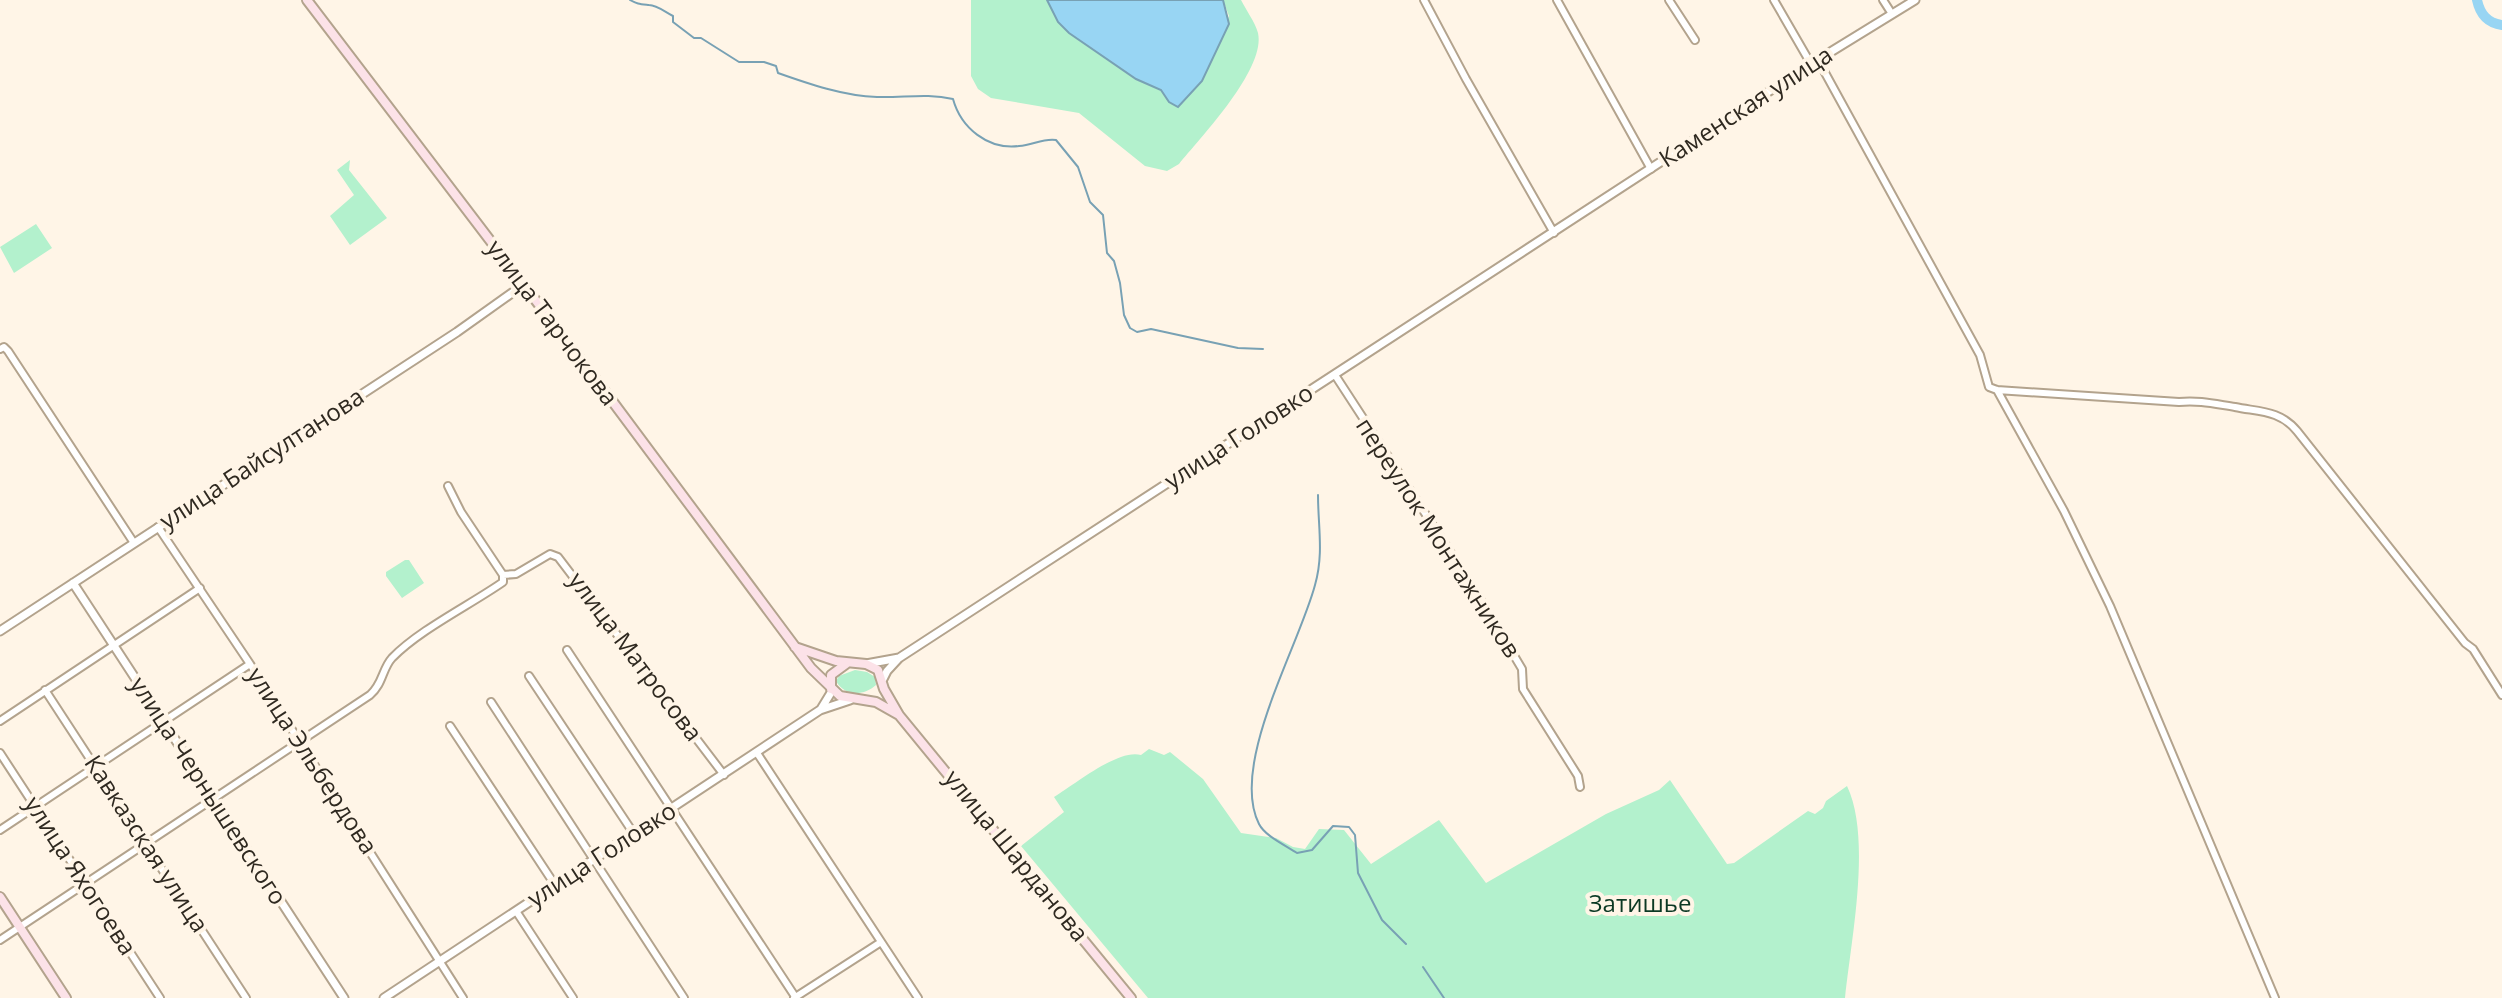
<svg xmlns="http://www.w3.org/2000/svg" width="2502" height="998" font-family="'Open Sans',sans-serif">
<style>
.green{fill:#b3f1cd}
.water{fill:#98d5f3;stroke:#78a1b4;stroke-width:2}
.lines{fill:none;stroke-linecap:round;stroke-linejoin:round}
.stream{stroke:#78a1b4;stroke-width:2}
.river{stroke:#98d5f3;stroke-width:10}
.minor-casing{stroke:#b3a38d;stroke-width:10}
.tertiary-casing{stroke:#b3a38d;stroke-width:11}
.secondary-casing{stroke:#b3a38d;stroke-width:12}
.minor{stroke:#fff;stroke-width:6}
.tertiary{stroke:#fff;stroke-width:7}
.secondary{stroke:#fce2e8;stroke-width:8}
.labels{text-anchor:middle;stroke-width:8;stroke-linejoin:round;paint-order:stroke}
.street-label{font-size:24px;fill:#2f2920;stroke:#fff5e7}
.park-label{font-size:24px;fill:#0c3924;stroke:#fff5e7}
</style>
<rect width="100%" height="100%" fill="#fff5e7"/>
<path class="green" d="M971,0H1047L1058,22L1069,33L1136,79L1161,90L1169,102L1202,81L1229,16L1223,0H1241C1246,10 1255,22 1258,33C1266,69 1201,137 1179,164L1167,171L1145,166L1079,113L991,98L978,89L971,76Z
M350,160L349,170L387,218L350,245L330,216L354,195L337,170Z
M36,224L52,248L14,273L0,247Z
M405,560H409L424,583L402,598L386,576V572Z
M855,670L867,672L875,677L876,685C864,696 845,697 836,681L839,676Z
M1149,749L1164,755L1170,752L1203,779L1241,833L1276,838L1293,847L1305,849L1319,829L1344,830L1371,864L1439,820L1486,883L1606,814L1659,790L1670,780L1727,864L1734,863L1808,811L1815,814L1823,808L1826,801L1847,786C1872,838 1851,940 1845,998H1148L1021,846L1064,812L1054,797C1074,785 1119,748 1141,755Z"/>
<path class="water" d="M1047,0H1223L1229,24L1202,81L1178,107L1169,102L1161,90L1136,79L1069,33L1058,22Z"/>
<g class="lines">
<path class="stream" d="M630,0C637,4 640,4 649,5C657,5 665,12 673,16V22L694,38H701L739,62H764L776,66L778,73C809,84 844,96 877,97C903,98 927,93 953,99C961,128 988,150 1019,146C1033,145 1043,138 1056,140L1078,167L1090,202L1103,215L1107,253L1114,261L1120,283L1124,315L1130,328L1137,332L1151,329L1238,348L1263,349
M1318,495C1318,526 1324,554 1315,585C1299,646 1229,765 1259,824C1265,836 1285,845 1297,853L1312,850L1333,826L1349,827L1355,835L1358,873L1382,920L1406,944
M1423,967L1444,998"/>
<path class="river" d="M2477,0C2480,14 2487,23 2502,25"/>
<defs>
<path id="minor" d="M1424,0L1466,79L1554,233
M1557,0L1651,169
M1669,0L1695,40
M1774,0L1811,64
M1883,0L1892,14
M1818,60L1980,355L1989,387L1997,390L2179,402C2199,400 2215,404 2235,407C2259,412 2280,410 2297,431L2465,643L2473,649L2502,695
M0,349L4,347L8,351L134,543
M1335,375L1475,590L1522,669L1523,689L1578,776L1580,787
M1997,390L2064,511L2110,606L2275,998
M448,486L461,512L503,575L516,574L550,554L558,557L724,775
M158,527L250,664L463,998
M567,650L796,998
M529,676L634,834
M45,690L246,998
M491,702L684,998
M0,721L200,588
M450,726L555,885
M0,753L160,998
M757,753L918,998
M0,830L250,664
M516,911L573,998
M0,940L370,695C383,684 382,669 392,658C419,630 470,605 503,582V575
M794,998L881,942"/>
<path id="tertiary" d="M73,583L344,998
M0,631L457,332L523,285
M866,664L899,658
M883,679L887,671L899,658L1811,64L1915,0
M821,709L832,691
M384,998L820,710L850,700"/>
<path id="secondary" d="M307,0L607,394L811,668L840,696L876,702L899,715
M795,647L836,661L866,664L878,670L884,689L899,715L1131,998
M831,689V675L846,664
M0,897L66,998"/>
</defs>
<use href="#minor" class="minor-casing"/>
<use href="#tertiary" class="tertiary-casing"/>
<use href="#secondary" class="secondary-casing"/>
<use href="#minor" class="minor"/>
<use href="#tertiary" class="tertiary"/>
<use href="#secondary" class="secondary"/>
</g>
<g class="labels">
<g class="street-label">
<text transform="translate(1746 107) rotate(-33)" y="8">Каменская улица</text>
<text transform="translate(552 323) rotate(53)" y="8">улица Тарчокова</text>
<text transform="translate(1239 437) rotate(-33)" y="8">улица Головко</text>
<text transform="translate(262 459) rotate(-33)" y="8">улица Байсултанова</text>
<text transform="translate(1438 538) rotate(57)" y="8">переулок Монтажников</text>
<text transform="translate(635 657) rotate(53)" y="8">улица Матросова</text>
<text transform="translate(312 761) rotate(57)" y="8">улица Эльбердова</text>
<text transform="translate(208 791) rotate(57)" y="8">улица Чернышевского</text>
<text transform="translate(146 844) rotate(57)" y="8">Кавказская улица</text>
<text transform="translate(602 855) rotate(-33)" y="8">улица Головко</text>
<text transform="translate(1016 856) rotate(51)" y="8">улица Шарданова</text>
<text transform="translate(80 876) rotate(57)" y="8">улица Яхогоева</text>
</g>
<g class="park-label">
<text x="1640" y="912">Затишье</text>
</g>
</g>
</svg>
